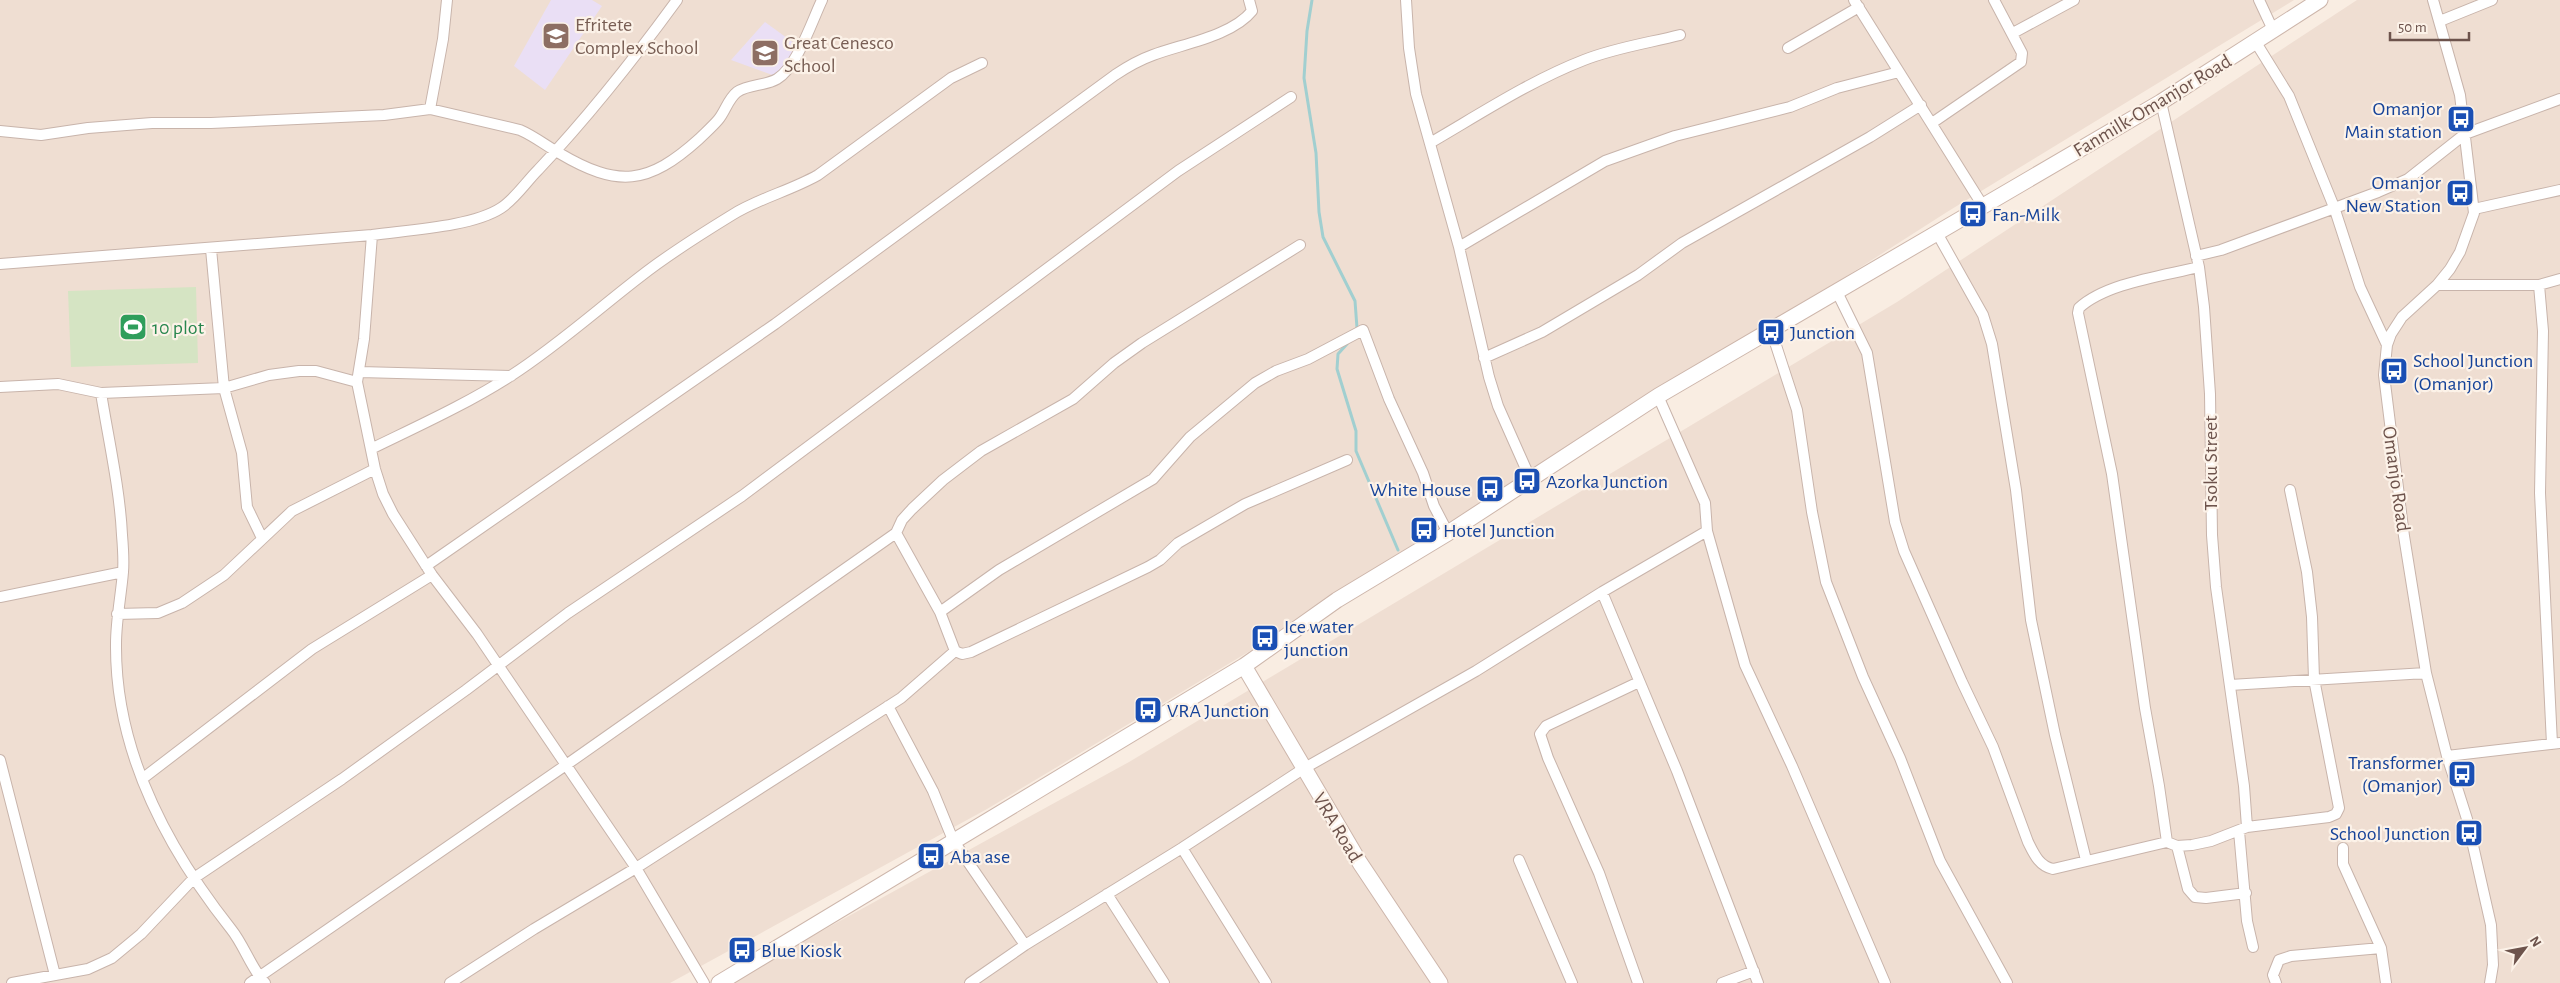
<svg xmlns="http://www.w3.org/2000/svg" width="2560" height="983" font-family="'Alegreya Sans',sans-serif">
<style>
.residential{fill:#efded2}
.education{fill:#eadff5}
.green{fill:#d5e4c3}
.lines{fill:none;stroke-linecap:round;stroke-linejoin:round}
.stream{stroke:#a1cfd0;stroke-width:3}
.street-casing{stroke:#c8b4ab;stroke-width:12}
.secondary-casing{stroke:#cdb6ab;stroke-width:17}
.street{stroke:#fff;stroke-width:10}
.secondary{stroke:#fff;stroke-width:15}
.labels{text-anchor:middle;stroke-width:4.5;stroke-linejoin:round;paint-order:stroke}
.education-label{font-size:20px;fill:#785e54;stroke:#fcf2e8;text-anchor:start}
.street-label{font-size:20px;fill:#6d534c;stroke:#fcf2e8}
.transit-label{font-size:20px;fill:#164399;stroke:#fcf2e8;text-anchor:start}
.leisure-label{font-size:20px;fill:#27864d;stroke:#fcf2e8;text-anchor:start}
</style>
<rect width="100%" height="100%" fill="#f9ede2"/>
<path class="residential" d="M0,0H2294L1947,212L1415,552L987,809L670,983H0Z
M2357,0H2560V983H727L1129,762L1897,302Z"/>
<path class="education" d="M551,0H592L602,6L545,90L514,66Z
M765,22L798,46L778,77L731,60Z"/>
<path class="green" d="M196,287L198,363L71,367L68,291Z"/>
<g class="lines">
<path class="stream" d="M1312,0L1307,31L1304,78L1316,153L1319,212L1323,237L1355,301L1357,328
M1347,344L1338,354L1337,369L1356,431V451L1398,550"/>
<defs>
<path id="street" d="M1406,0L1409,48L1416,94L1459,247L1489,377L1498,406L1530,478
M1854,0L1983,206
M2259,0L2273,30
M2433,0L2460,95L2474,213L2460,252L2450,269L2437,285L2402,317L2391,334L2387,345L2384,375L2404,536L2426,673L2447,756L2467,819L2491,925L2493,965L2490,983
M2440,21L2492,0
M2013,33L2074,0
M2255,41L2289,96L2334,207L2360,287L2387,345
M1788,48L1859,7
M2161,102L2199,267L2204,307L2210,394L2212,535L2216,587L2244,786L2247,827
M430,109L443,39L447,0
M1932,123L2021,62L2022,53L1994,0
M0,131L41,135L88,128L152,123H211L384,115L430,109L520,130C534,136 545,145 559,153C618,188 648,185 699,139C705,133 712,127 718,120C725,112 728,99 737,92C749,84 765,86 777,79C797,67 812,21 822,0
M1430,143C1480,114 1530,81 1584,60C1614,48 1648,43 1680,35
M2474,209L2560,190
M1937,233L1983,315L1992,344L2016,490L2031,620L2055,735L2086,860
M372,235L364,339L357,382L375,469L383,494L393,514L432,575L477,634L636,868L704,983
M1459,247L1605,161L1675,136L1790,107L1837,88L1899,72
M211,249L224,388L242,453L247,507L262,538
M2196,256L2221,250L2378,192L2408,179L2465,134L2560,99
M0,264L372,235C407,230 472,227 501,208C515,199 526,182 538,170C588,117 634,59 677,0
M2437,285H2539L2560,279
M2539,285L2543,331L2540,493L2552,744
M1837,292L1867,353L1895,522L1904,551L1962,682L1993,747L2028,842C2034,854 2039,866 2053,869L2167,842L2177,846L2192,845L2211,841L2247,827L2329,817L2336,814L2339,808L2314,679L2312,617L2307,572L2290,490
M1771,330L1797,410L1812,512L1826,582L1863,677L1900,758L1940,861L2007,983
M1484,358L1542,332L1638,275L1682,243L1870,137L1921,105
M360,372L511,376
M0,387L58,384L101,393L224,388L269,375L299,371H316L357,382
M101,393C108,437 120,490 122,535C123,547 124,560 123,572C121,596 116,620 116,644C115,751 166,847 231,929C244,945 252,970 265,983
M1658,396L1705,503L1707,531L1745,665L1792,766L1885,983
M371,449C418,426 467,404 512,375C557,346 598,309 641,276C669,254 701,234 732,215C759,198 790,191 818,175L951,78L982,63
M896,533L940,612L955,651
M426,566L775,324L1115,75C1127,67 1139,60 1153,55C1182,44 1232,36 1252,11L1249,0
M1602,592L1677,771L1758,983
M0,597L123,572
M940,612L999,570L1153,479L1190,437L1255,383L1276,371L1308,359L1363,330L1389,399L1423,473L1434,506L1448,533
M117,614L158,613L182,603L224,575L292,511L375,469
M2230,685L2426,673
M888,706L933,791L953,840L1025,945
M2447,756L2560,743
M0,760L55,975
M142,779L312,649L432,575
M2239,831L2247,921L2253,947
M2167,842L2159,786L2145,708L2112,474L2078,313L2079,308C2106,283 2163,276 2199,267
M2177,846L2188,889L2195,897L2206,898L2246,893
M1182,848L1266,983
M2343,848V864L2381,948L2386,983
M1519,860L1572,983
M1107,894L1164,983
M12,983L88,969L112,958L141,934L194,878L342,779L466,690L568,613L742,496L1178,171L1291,97
M250,983L566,765L896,533L902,520L912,509L943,480L981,451L1073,399L1114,363L1142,343L1300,245
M450,983L534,929L636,868L901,698L955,651L962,654L971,652L1148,567L1160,560L1178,543L1245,504L1347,460
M970,983L1025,945L1182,848L1303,769L1476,671L1602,592L1707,531
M1638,983L1599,873L1548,758L1540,734L1546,726L1639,682
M1722,983L1754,971
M2276,983L2273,975L2279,960L2291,956L2381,948"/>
<path id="secondary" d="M1244,666L1360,863L1440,983
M719,983L1244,666L1337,600L1448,533L1658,396L2161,102L2320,0"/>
</defs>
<use href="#street" class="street-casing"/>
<use href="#secondary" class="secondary-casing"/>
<use href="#street" class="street"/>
<use href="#secondary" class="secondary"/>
</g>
<defs>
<symbol id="school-square" viewBox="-11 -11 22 22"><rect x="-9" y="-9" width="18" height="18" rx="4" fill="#8d6e63" stroke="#fcf2e8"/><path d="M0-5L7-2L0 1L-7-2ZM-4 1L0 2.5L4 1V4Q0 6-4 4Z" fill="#fff"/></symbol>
<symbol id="bus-square" viewBox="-11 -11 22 22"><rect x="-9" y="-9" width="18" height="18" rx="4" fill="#1a4fb4" stroke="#fcf2e8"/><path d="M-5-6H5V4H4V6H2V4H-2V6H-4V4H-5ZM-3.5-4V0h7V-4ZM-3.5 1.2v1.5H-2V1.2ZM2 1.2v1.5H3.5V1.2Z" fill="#fff"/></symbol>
<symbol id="stadium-square" viewBox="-11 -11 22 22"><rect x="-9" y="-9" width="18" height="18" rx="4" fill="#2e9e5b" stroke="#fcf2e8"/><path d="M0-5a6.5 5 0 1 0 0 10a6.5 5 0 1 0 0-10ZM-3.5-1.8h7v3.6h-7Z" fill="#fff"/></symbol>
</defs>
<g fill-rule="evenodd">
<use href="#school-square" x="540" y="20" width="32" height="32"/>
<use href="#school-square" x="749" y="37" width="32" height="32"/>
<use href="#bus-square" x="2445" y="103" width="32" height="32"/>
<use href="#bus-square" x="2444" y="177" width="32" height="32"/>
<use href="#bus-square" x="1957" y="198" width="32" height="32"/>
<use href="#stadium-square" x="117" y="311" width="32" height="32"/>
<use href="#bus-square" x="1755" y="316" width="32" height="32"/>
<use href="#bus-square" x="2378" y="355" width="32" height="32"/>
<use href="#bus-square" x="1511" y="465" width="32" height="32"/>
<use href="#bus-square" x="1474" y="473" width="32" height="32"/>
<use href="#bus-square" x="1408" y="514" width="32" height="32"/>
<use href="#bus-square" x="1249" y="622" width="32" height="32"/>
<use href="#bus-square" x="1132" y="694" width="32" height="32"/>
<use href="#bus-square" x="2446" y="758" width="32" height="32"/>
<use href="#bus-square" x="2453" y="817" width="32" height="32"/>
<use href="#bus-square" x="915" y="840" width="32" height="32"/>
<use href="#bus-square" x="726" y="934" width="32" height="32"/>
</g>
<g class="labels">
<g class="education-label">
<text x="575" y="31">Efritete<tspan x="575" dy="23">Complex School</tspan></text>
<text x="784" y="49">Great Cenesco<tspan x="784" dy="23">School</tspan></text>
</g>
<g class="street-label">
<text transform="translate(2152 105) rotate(-31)" y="7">Fanmilk-Omanjor Road</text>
<text transform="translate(2210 463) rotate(-90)" y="7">Tsoku Street</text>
<text transform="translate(2397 479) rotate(82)" y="7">Omanjo Road</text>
<text transform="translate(1338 827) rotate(59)" y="7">VRA Road</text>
</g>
<g class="transit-label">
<text x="2442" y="115" text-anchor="end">Omanjor<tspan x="2442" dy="23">Main station</tspan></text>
<text x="2441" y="189" text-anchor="end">Omanjor<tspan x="2441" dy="23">New Station</tspan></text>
<text x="1992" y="221">Fan-Milk</text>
<text x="1790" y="339">Junction</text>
<text x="2413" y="367">School Junction<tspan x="2413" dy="23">(Omanjor)</tspan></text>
<text x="1546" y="488">Azorka Junction</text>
<text x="1471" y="496" text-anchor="end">White House</text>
<text x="1443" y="537">Hotel Junction</text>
<text x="1284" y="633">Ice water<tspan x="1284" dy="23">junction</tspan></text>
<text x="1167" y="717">VRA Junction</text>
<text x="2443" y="769" text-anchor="end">Transformer<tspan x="2443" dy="23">(Omanjor)</tspan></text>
<text x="2450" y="840" text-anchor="end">School Junction</text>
<text x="950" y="863">Aba ase</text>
<text x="761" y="957">Blue Kiosk</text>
</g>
<g class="leisure-label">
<text x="152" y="334">10 plot</text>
</g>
</g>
<g transform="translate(2525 948) rotate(58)" stroke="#fcf2e8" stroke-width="4" paint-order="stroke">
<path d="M0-4L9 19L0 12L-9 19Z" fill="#6d534c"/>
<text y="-8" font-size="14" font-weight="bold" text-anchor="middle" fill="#6d534c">N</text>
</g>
<path d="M2390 32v8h79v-8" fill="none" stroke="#6d534c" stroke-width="2.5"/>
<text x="2398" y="32" font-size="15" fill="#6d534c" stroke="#fcf2e8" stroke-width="4" paint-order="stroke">50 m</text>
</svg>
